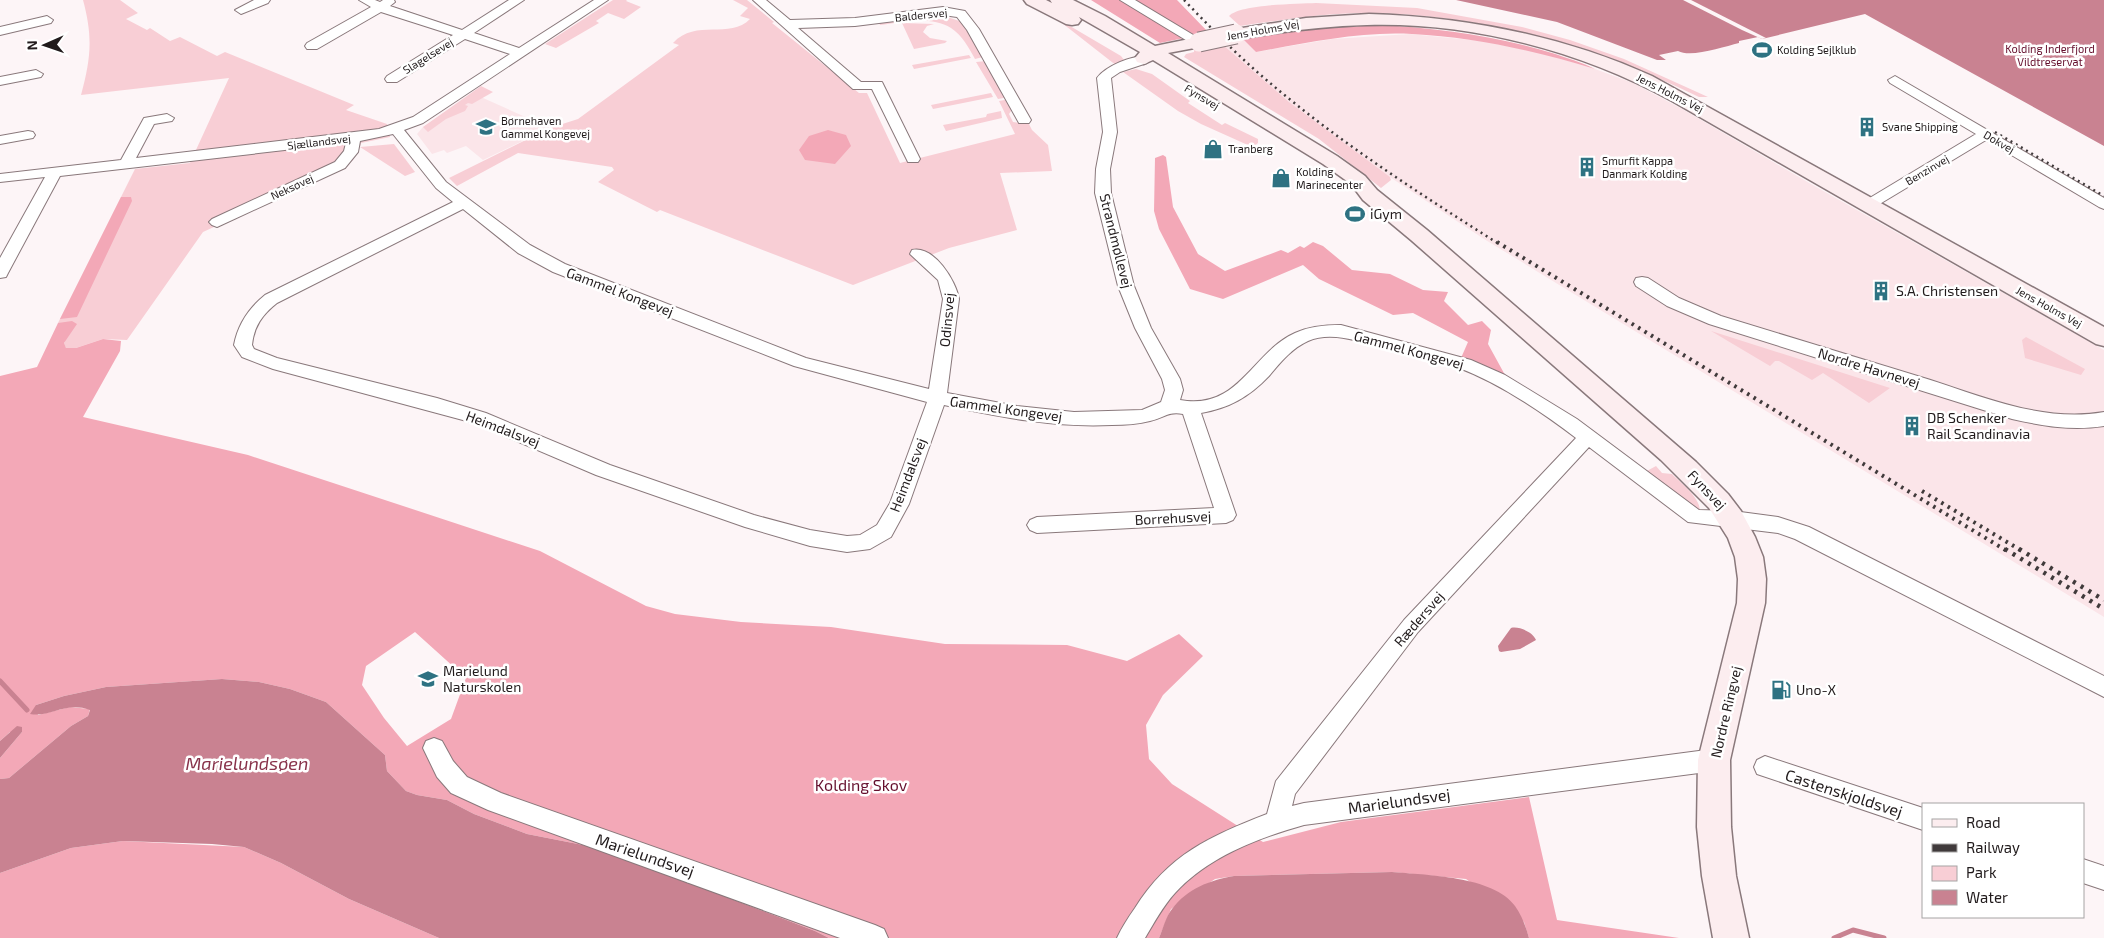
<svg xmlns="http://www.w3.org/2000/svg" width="2104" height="938" font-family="'Exo 2',sans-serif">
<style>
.built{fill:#fbe5e9}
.green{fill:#f8ced5}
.forest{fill:#f3a8b7;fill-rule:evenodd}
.water{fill:#c98291}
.pier{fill:#fdf5f7}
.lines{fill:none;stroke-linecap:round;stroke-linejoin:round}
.stream{stroke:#c98291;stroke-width:5}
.minor-casing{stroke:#89787b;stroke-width:2}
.secondary-casing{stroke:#89787b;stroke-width:3}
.minor{fill:#fff;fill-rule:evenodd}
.secondary{fill:#fcedef;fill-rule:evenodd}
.rail-far2{stroke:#403a3b;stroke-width:2.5;stroke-dasharray:2 4;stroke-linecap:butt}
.rail-far1{stroke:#403a3b;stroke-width:4;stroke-dasharray:2.5 5;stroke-linecap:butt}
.rail{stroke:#403a3b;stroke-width:4.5;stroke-dasharray:3 6;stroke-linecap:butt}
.secondary-bridge-casing{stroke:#89787b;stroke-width:21;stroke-linecap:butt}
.secondary-bridge{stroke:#fcedef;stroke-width:19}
.labels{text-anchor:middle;stroke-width:5;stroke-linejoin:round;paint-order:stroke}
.far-street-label{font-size:11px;fill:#211b1c;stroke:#fff}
.far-park-label{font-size:11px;fill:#650f2d;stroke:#fff}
.far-poi-label{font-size:11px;fill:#211b1c;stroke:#fff;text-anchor:start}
.poi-label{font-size:14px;fill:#211b1c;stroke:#fff;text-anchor:start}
.street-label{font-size:14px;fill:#211b1c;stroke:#fff}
.near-park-label{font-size:16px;fill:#650f2d;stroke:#fff}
.near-street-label{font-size:16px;fill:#211b1c;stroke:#fff}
.near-water-label{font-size:18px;font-style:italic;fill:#88324a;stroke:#fff}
</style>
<rect width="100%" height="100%" fill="#fdf5f7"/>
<path class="built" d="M1410,34L1482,41L1541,53L1595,69L1633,83L1684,110L1811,184L2104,350V617L1484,239L1373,166L1289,102L1222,44L1243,39L1256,52L1332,39Z
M474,94L550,128L483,160L466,146L447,153L444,150L432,154L417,134L423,127Z"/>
<path class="green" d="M83,0H120L138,13L126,19L147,30L150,28L170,41L180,37L217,56L225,52L354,105L346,110L387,124L390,137L361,143L360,147L394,144L415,172L405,176L360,147L353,160L345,167L203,232L127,340L103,339L76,348H66L64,344L65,340L58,323L135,169L190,163L229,78L81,95C91,58 93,37 83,0Z
M613,0H627L626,1L641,7L624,19L608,13L596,21L599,23L556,48L545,44Z
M733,0H747L774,22L772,23L859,93H867L900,163L1015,134L999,101L1010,99L1013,108L1009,114L1013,122L1029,124L1032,130L1048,145L1052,171L1000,173L1017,230L949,248L853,285L660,210L657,212L598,182L614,170L612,167L518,153L457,186L449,178L550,128L578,119L679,45L673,43C696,18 730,40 750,19L740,16L748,8Z
M1316,3L1417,8L1522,27L1570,40L1624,59L1708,97H1699C1595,46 1482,14 1366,13C1324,13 1282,20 1240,26L1229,16C1240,4 1298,4 1316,3Z
M939,14L962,22L983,57L975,59C969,48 962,35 951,28C931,15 901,22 880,25L878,21Z
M1053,16L1121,56L1124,60L1117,66Z
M902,23L934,24L927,26L923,32L930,38L947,41L945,43L914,49Z
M1222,44L1289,102L1390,177L1391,180L1381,188L1319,139L1184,57L1186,54L1194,52V48Z
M969,55L971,58L914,69L912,65Z
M987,61L1009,97L998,99L976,62Z
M1136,69L1152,74L1190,101L1188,103L1222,125L1225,123L1258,139V143L1254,146H1250L1201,124L1178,111L1123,72Z
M481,86L493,92L472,104L468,103L465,105L468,106L465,111L446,119L428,132L423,127Z
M991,93L993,97L933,109L931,105Z
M1001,111L1002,118L946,131L943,125L986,117L987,114Z
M1711,331L1890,388L1869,403L1823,373L1812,380L1779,361H1775L1770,366Z
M2026,337L2085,369L2081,375L2025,358L2022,340Z
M1656,466L1662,473L1672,474C1681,483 1701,498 1700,512L1645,472Z"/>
<path class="forest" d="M1091,0H1177L1209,33L1160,43Z
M1379,25C1437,28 1496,36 1552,53C1567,58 1581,62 1595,69C1535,51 1474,37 1412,34C1360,31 1307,43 1256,52L1243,39L1310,29Z
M828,130L846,135L851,146L835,164L805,160L799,150L809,136Z
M1163,155L1166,157L1173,207L1198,254L1225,271L1281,250L1288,253L1300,246L1304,248L1313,242L1323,246L1352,270L1390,274L1423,290L1448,292L1444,301L1468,325L1482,321L1491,330L1488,344L1505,375L1461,358L1468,342L1413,313L1393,315L1319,279L1303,265L1223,299L1190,289L1159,229L1154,211L1155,158Z
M121,197H131L132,201L77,317L60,319Z
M72,321L77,324L64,343L66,348H76L103,339L121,341L120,351L83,417L248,455L540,551L646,606L675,614L741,622L831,627L945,644L1067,645L1127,661L1179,634L1203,656L1163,695L1146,725L1149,759L1172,784L1263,842L1341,822L1529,797L1557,920L1679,938H1529L1524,922L1466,879L1392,872L1234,876L1215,879L1171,909L1159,938H829L815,931L620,856L583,845L527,834L474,814L447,800L417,795L406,791L387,771L385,755L326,702L290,689L259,682L222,679L106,687L64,696L36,705L38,715L70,707L90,709L88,716L71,726L9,778L0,779V758L22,732H10L0,741V376L37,367L58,323ZM415,632L466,678L451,719L407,746L384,718L362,685L366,666Z
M123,841L244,847L281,863L349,899L439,938H0V873L71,848Z"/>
<path class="water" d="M1456,0H2104V146L1865,14L1762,39L1758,37L1739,41V43C1723,47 1691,58 1678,51L1659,55L1666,60H1657L1557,22Z
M1511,628C1519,626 1533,632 1536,640L1520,649L1501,652L1499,651L1498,646Z
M222,679L259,682L290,689L326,702L385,755L387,771L406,791L417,795L447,800L474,814L527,834L583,845L620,856L815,931L829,938H439L349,899L281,863L244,847L212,844L123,841L71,848L0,873V779L9,778L71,726L88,716L90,710C65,701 50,718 30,714L36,705L64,696L106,687Z
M17,726L22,727V732L0,758V741Z
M1392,872C1425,875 1494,876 1515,906C1522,916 1526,927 1529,938H1159C1163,929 1166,916 1172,909C1187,889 1210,880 1234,876Z"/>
<path class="pier" d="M1683,0H1691L1766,38L1762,39L1742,30Z"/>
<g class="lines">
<path class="stream" d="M0,681L27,710
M1834,938L1853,930L1884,938"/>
<defs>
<path id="minor" d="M254,0H270L268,3L241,14L235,10Z
M359,0H375L380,2L383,0H394L395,2L390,6L462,30L509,0H524L474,33L519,48L594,0H608L423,123L404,130L446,182L530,245L565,264L806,358L929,389L943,299L938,280L910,254L912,250C934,245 956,281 959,299L947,393L1017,406L1074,412L1142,410L1161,402L1165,390L1162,379L1135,328L1118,286L1095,193L1096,169L1103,132L1097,78C1105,67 1133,54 1147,57L1149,60L1147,63L1120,72L1111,78L1117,132L1110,169L1111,193L1134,286L1151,328L1180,379L1183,390L1180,400C1239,411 1252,352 1295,333C1310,326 1325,325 1341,325L1471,360L1505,375L1577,419L1699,510L1733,511L1778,517L1809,527L2104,676V697L1795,539L1778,533L1688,522L1589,447L1418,632L1295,794L1292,806L1304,803L1714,749L1722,753L1725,760L1722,767L1714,771L1304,825C1258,838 1208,857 1175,893C1163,906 1154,923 1145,938H1117C1122,927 1128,918 1135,908C1168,855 1210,836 1267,814L1276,781L1404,620L1576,438C1542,412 1499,383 1459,368C1433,359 1405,353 1378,346C1356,341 1331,331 1308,341C1292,348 1280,363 1269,376C1249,397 1229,408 1201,413L1236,515L1233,520L1226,523L1037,533L1030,530L1027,525L1030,520L1037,517L1214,508L1183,414C1168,411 1164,418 1150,421C1138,424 1125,425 1112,425C1056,428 999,417 944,405L909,504L891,537L870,549L847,552L810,546L745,527L596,475L474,423L273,369L242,357L234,345C238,324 249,308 265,295L453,202L436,188L393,134L360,141L358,152L345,168L217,227L212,225L209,222L212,219L335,162L344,151L346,143L60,176L8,273L6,277L0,278V258L45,177L0,182V174L121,160L144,118L167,114L174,118L172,121L154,124L136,158L379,129L413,117L510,54L465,39L397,82H387L385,79L387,76L453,35L381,12L317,49H307L305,46L307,43L371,7ZM463,209L518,253L553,272L794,366L927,402L890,503L877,525L860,535L847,536L810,530L754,515L610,465L486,413L437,398L277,358L254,349L252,345C254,326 262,315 277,303Z
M753,0H766L790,20L855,18L943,7L965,11L979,29L1031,120L1029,123H1019L967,30L957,17L943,15L855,26L798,28L861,82H882L920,159L918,162H908L872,89H853Z
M1120,0H1135L1205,42L1204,45H1194Z
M47,16L53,20L51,23L0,35V27Z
M36,70L43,74L41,77L0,85V77Z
M1895,76L2104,198V209L2099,207L1986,140L1873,208H1863L1860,205L1863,202L1976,134L1890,83L1888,80Z
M28,131L33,132L35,135L33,138L0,144V136Z
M1642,277L1648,278L1679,298L1721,316C1789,337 1856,357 1924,378C1982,396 2042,423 2104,412V426C2072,431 2043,426 2012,419L1709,324L1667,306L1636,286L1634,282L1636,278Z
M434,738L442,741L453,761L467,777L501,793L875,925L884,929L888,938H840L488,810L451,793L437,777L423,748L426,741Z
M1765,756L1923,808V830L1757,774L1754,767L1757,760Z
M2083,859L2104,866V890L2083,883Z"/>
<path id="secondary" d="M1024,0H1046L1052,3L1050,0H1073L1105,16L1155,46L1199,37L1205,38L1208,42L1205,46L1168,53L1337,156L1365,176L1377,190L1427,230L1696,462L1728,494L1741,511L1755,537L1763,557L1766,579L1765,603L1730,760L1731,827L1736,876L1749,938H1713L1702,876L1697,827L1698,760L1737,603L1738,579L1735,557L1728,538L1709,508L1661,460L1411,240L1363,200L1351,184L1323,164L1153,60L1144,64L1137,62L1135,58L1140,52L1079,17L1081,20L1078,24L1072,25L1066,24L1027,4Z
M1369,14C1467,17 1563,36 1652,76L2104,327V346L2096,344L1672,101C1581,51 1472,22 1367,25C1323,26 1280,32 1236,39L1230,38L1227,34L1230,30L1236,29L1306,18Z"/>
</defs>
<use href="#minor" class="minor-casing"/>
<use href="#secondary" class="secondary-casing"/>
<use href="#minor" class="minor"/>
<use href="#secondary" class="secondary"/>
<path class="rail-far2" d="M1184,0C1210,27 1235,53 1263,77C1336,140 1417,192 1499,244
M1995,132L2104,196"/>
<path class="rail-far1" d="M1497,242L2007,551
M1922,491L2022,551"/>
<path class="rail" d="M2005,549L2104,609
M2019,549L2104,600"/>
<defs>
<path id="secondary-bridge" d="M1199,42L1236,34"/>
</defs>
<use href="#secondary-bridge" class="secondary-bridge-casing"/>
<use href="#secondary-bridge" class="secondary-bridge"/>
</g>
<defs>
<symbol id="stadium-bare" viewBox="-9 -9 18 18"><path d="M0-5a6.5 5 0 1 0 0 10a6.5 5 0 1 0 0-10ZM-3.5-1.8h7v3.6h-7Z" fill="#2e7282" stroke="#fff" stroke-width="2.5" paint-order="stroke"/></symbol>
<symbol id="school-bare" viewBox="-9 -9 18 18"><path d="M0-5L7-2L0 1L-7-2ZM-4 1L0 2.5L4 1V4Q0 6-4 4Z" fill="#2e7282" stroke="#fff" stroke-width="2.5" paint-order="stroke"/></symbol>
<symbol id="building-bare" viewBox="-9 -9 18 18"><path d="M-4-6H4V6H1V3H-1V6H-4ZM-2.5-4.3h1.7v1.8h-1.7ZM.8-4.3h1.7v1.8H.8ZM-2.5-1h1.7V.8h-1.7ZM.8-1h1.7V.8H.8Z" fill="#2e7282" stroke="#fff" stroke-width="2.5" paint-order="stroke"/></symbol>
<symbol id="shop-bare" viewBox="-9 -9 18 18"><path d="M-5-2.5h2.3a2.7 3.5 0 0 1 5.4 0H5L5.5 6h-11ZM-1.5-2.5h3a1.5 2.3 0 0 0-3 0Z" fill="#2e7282" stroke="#fff" stroke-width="2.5" paint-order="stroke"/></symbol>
<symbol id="fuel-bare" viewBox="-9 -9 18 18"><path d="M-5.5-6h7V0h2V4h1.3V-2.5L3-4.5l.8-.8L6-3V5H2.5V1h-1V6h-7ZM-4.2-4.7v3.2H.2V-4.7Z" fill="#2e7282" stroke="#fff" stroke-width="2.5" paint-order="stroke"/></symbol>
</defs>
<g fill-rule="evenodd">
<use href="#stadium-bare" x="1748" y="36" width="28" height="28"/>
<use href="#school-bare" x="472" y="113" width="28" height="28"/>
<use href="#building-bare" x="1853" y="113" width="28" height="28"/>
<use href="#shop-bare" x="1199" y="135" width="28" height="28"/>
<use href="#building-bare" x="1573" y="153" width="28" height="28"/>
<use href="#shop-bare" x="1267" y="164" width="28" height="28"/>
<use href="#stadium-bare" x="1341" y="200" width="28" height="28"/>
<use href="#building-bare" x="1867" y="277" width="28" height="28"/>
<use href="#building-bare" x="1898" y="412" width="28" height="28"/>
<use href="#school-bare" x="414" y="665" width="28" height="28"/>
<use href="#fuel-bare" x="1767" y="676" width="28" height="28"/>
</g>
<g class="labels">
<g class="far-street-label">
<text transform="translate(921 15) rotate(-6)" y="4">Baldersvej</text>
<text transform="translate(1263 30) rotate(-10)" y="4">Jens Holms Vej</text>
<text transform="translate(428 56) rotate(-32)" y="4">Slagelsevej</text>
<text transform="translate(1670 93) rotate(27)" y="4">Jens Holms Vej</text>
<text transform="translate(1202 97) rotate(31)" y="4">Fynsvej</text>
<text transform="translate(319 142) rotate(-7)" y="4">Sjællandsvej</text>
<text transform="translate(1999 142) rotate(30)" y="4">Dokvej</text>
<text transform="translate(1927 170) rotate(-31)" y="4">Benzinvej</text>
<text transform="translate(292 187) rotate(-25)" y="4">Neksøvej</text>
<text transform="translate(2049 307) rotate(29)" y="4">Jens Holms Vej</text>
</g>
<g class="far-park-label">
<text x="2050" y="53">Kolding Inderfjord<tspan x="2050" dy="13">Vildtreservat</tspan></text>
</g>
<g class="far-poi-label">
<text x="1777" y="54">Kolding Sejlklub</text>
<text x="501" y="125">Børnehaven<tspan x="501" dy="13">Gammel Kongevej</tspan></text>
<text x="1882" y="131">Svane Shipping</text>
<text x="1228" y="153">Tranberg</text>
<text x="1602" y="165">Smurfit Kappa<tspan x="1602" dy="13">Danmark Kolding</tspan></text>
<text x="1296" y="176">Kolding<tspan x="1296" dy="13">Marinecenter</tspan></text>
</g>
<g class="poi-label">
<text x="1370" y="219">iGym</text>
<text x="1896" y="296">S.A. Christensen</text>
<text x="1927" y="423">DB Schenker<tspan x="1927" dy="16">Rail Scandinavia</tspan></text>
<text x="443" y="676">Marielund<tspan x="443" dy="16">Naturskolen</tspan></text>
<text x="1796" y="695">Uno-X</text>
</g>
<g class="street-label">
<text transform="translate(1116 241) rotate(76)" y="5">Strandmøllevej</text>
<text transform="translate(620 292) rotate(21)" y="5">Gammel Kongevej</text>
<text transform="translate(947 320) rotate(-85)" y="5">Odinsvej</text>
<text transform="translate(1409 350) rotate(15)" y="5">Gammel Kongevej</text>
<text transform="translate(1869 368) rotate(17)" y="5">Nordre Havnevej</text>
<text transform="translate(1006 409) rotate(8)" y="5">Gammel Kongevej</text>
<text transform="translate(503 429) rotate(21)" y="5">Heimdalsvej</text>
<text transform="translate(908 475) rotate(-69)" y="5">Heimdalsvej</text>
<text transform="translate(1707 490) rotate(47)" y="5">Fynsvej</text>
<text transform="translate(1173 518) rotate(-3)" y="5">Borrehusvej</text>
<text transform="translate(1419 619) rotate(-49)" y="5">Rædersvej</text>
<text transform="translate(1726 712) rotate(-77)" y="5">Nordre Ringvej</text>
</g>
<g class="near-park-label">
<text x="861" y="791">Kolding Skov</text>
</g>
<g class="near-street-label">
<text transform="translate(1844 793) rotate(18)" y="6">Castenskjoldsvej</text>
<text transform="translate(1399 801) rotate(-8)" y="6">Marielundsvej</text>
<text transform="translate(645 855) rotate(19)" y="6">Marielundsvej</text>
</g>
<g class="near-water-label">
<text x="247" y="770">Marielundsøen</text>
</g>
</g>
<rect x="1922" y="803" width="162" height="115" fill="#ffffff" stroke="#a6a4a4"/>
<rect x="1932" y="819" width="25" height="8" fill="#fcedef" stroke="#a6a4a4"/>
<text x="1966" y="828" font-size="15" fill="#211b1c">Road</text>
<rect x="1932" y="844" width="25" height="8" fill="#403a3b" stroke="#a6a4a4"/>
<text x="1966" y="853" font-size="15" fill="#211b1c">Railway</text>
<rect x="1932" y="866" width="25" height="15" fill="#f8ced5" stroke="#a6a4a4"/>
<text x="1966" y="878" font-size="15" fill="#211b1c">Park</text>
<rect x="1932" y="890" width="25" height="15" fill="#c98291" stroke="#a6a4a4"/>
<text x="1966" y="903" font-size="15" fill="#211b1c">Water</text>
<g transform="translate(45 45) rotate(268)" stroke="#ffffff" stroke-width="4" paint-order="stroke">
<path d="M0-4L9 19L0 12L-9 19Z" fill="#211b1c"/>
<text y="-8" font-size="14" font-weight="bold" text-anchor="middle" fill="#211b1c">N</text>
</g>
</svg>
